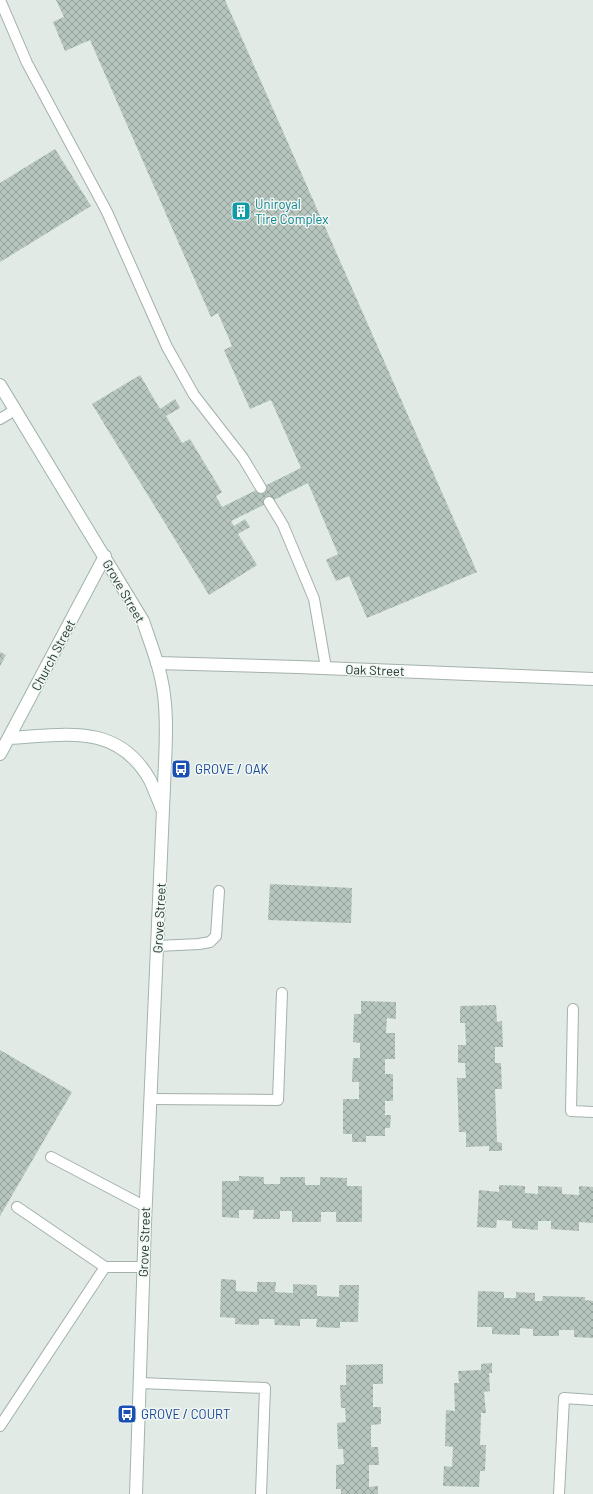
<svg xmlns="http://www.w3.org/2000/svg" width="593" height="1494" font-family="Barlow,sans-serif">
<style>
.building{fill:url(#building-cross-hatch)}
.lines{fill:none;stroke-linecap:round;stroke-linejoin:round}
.service-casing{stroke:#a4b1ab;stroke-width:12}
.minor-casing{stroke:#a4b1ab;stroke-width:14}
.secondary-casing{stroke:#a1b5ab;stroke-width:14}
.service{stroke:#fff;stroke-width:10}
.minor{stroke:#fff;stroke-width:12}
.secondary{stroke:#fff;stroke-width:12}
.labels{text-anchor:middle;stroke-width:3;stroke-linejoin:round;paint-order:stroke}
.culture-label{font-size:13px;fill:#0d838f;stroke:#f1f7f3;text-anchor:start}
.street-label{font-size:13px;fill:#233931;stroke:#f1f7f3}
.transit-label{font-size:13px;fill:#164399;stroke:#f1f7f3;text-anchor:start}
</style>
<defs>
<pattern id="building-cross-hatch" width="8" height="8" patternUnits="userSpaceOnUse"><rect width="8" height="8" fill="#b6c5be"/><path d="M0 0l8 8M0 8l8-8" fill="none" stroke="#94a19b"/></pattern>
</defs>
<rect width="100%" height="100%" fill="#e1eae5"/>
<path class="building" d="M56,0H225L477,572L367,618L349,576L336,581L326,560L338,554L308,483L231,521L234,526L245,519L250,527L238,534L257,565L209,595L92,404L140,375L160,409L175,399L180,408L166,416L182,443L190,439L222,492L216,496L222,507L301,468L271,400L250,409L224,350L232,346L218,313L211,317L90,40L65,51L53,22L64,17Z
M55,149L91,206L0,262V183Z
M0,652L6,655L0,666Z
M270,884L352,888L351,923L268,920Z
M361,1001L396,1002V1019L387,1018L386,1033H395V1059H385V1074H393V1101H385V1115H391L390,1128H385V1136H366V1142H352V1134H343V1099H359V1082H352L353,1058H360V1043L353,1042L354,1014H361Z
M496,1005L497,1022L502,1021L503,1047H495V1063H501L502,1089H495L497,1142L502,1143V1151H489V1146L466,1147V1132H459L457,1078H466L465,1063H458V1045H466L465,1023H460V1006Z
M0,1050L72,1092L0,1216Z
M239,1176L264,1177V1184H280V1177H305V1185H320V1177L347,1178V1186H362V1222H336V1212H321V1222H292V1211H280V1219H253L254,1210H239V1218L222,1217V1181H239Z
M499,1185L525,1186V1193L538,1194V1186L562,1187V1194L579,1195V1186L593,1187V1223L579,1222V1231L551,1229V1221H538V1230L512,1228V1221L497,1220L496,1228L477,1227L479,1190L499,1192Z
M221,1279L236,1280V1291L257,1292V1282H276L275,1292L293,1293V1284L317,1285V1296L339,1297V1285H359L358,1322H340V1328L316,1327L317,1319H300V1326L275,1325L274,1319H259V1325L235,1324V1318L220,1317Z
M478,1291L504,1292V1298H516V1292L535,1293V1301H542L543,1296L585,1297V1300L593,1301V1338L574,1337V1330H559V1336H533V1329L520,1328V1335L492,1334V1327H477Z
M492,1363V1373H489L490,1391L484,1392L486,1413H481L480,1445H486L485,1471H480L479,1487L443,1486L444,1466L452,1467L453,1447L445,1446L446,1410L455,1411L454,1383H459L458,1371L481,1370V1364Z
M383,1364V1384H373V1407H381V1424L371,1425V1447H378L379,1465H369V1487L378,1486V1494H341V1489H336V1465L344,1464L343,1449H338L337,1423L346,1422L345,1408H341L340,1385H346V1365Z"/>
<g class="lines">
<defs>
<path id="service" d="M0,0L27,63L107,212L167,347L194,395L243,458L261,488
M0,419L15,410
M269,502L283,525L314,599L326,668
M157,946L199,944L210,942L216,936L219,891
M573,1009L571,1111L593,1112
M150,1099L278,1100L282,993
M51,1157L146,1207
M17,1207L105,1267
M140,1383L265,1388L261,1494
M0,1426L105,1267H143
M559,1494L564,1398L593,1400"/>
<path id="minor" d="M157,663L298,667L593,679"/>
<path id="secondary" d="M0,385L143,621C151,645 161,669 164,695C168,725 165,756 164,786L145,1223L136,1494
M9,738C65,735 117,722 150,780C154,789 158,799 162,809
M0,754L105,556"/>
</defs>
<use href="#service" class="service-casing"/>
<use href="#minor" class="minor-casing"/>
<use href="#secondary" class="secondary-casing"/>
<use href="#service" class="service"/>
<use href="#minor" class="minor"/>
<use href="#secondary" class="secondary"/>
</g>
<defs>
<symbol id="building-square" viewBox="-11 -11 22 22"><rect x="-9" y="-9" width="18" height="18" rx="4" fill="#0f9aa8" stroke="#f1f7f3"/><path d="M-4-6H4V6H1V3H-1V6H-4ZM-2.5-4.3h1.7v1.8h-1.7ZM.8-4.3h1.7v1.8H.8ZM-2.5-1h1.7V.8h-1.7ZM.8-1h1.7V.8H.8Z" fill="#fff"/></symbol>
<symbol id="bus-square" viewBox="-11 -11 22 22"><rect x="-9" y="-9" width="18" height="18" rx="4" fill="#1a4fb4" stroke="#f1f7f3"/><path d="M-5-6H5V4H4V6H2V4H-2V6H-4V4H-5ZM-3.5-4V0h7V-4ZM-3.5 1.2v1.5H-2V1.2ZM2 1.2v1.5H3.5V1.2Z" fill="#fff"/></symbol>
</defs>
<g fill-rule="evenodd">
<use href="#building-square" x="230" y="200" width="22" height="22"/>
<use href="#bus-square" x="170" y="758" width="22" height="22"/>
<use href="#bus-square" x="116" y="1403" width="22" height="22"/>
</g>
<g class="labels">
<g class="culture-label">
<text x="255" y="209">Uniroyal<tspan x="255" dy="15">Tire Complex</tspan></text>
</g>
<g class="street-label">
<text transform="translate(124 591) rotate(60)" y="5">Grove Street</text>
<text transform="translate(53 655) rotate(-62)" y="5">Church Street</text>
<text transform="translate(375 670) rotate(2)" y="5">Oak Street</text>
<text transform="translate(159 918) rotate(-87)" y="5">Grove Street</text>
<text transform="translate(144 1242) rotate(-88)" y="5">Grove Street</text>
</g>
<g class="transit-label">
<text x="195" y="774">GROVE / OAK</text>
<text x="141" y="1419">GROVE / COURT</text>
</g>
</g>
</svg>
